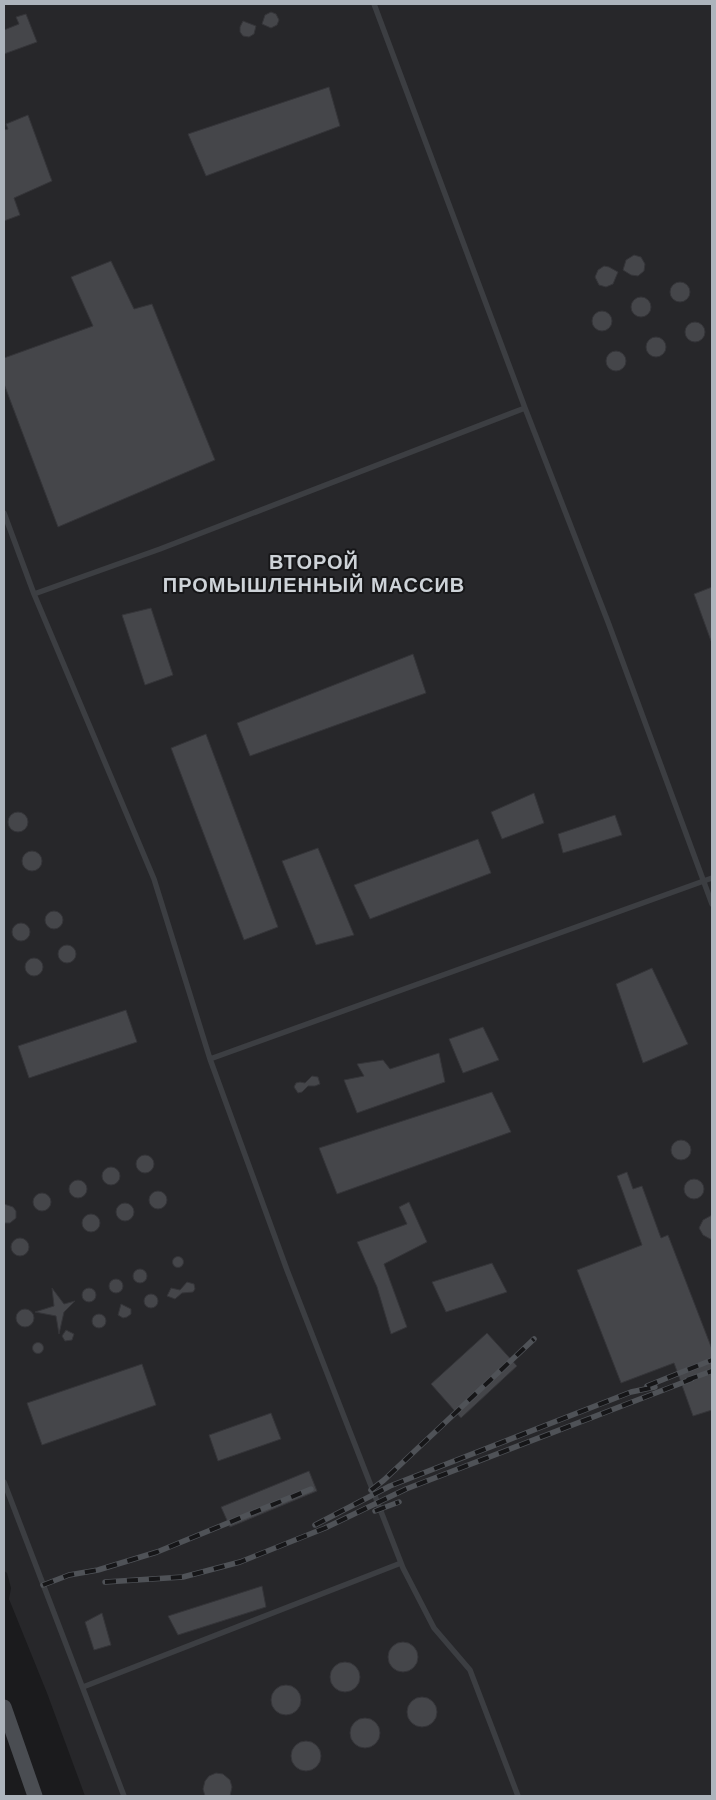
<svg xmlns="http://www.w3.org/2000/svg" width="716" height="1800" font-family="Helvetica,sans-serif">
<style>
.built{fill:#27272a}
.building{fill:#45464a;stroke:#353539}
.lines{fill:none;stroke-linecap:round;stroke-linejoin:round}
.lane{stroke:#3c3e42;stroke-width:5.5}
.secondary{stroke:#4a4d52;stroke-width:15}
.rail-casing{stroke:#4f5257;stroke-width:5.5}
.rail{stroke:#161618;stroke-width:4;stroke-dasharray:11;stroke-linecap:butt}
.labels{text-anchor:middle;stroke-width:4;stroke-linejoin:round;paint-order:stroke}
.district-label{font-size:20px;font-weight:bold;letter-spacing:1px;fill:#ced3d8;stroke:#161618}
</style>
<rect width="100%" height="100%" fill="#1b1b1d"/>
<path class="built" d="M4,4H712V1796H85L47,1693L9,1599L11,1588L7,1573L4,1571Z"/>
<path class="building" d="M271,12L276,14L279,20L277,25L271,28L262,24L265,15Z
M26,14L37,42L4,54V30L19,24L16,17Z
M243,21L256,26L254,34L249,37L243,36L240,32V27Z
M329,87L340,126L206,176L188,134Z
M28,115L52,181L14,198L20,215L4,221V130L8,129L6,124Z
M634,255L641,257L645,264L644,271L638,276L631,275L623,270L626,260Z
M111,261L134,309L152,304L215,460L58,527L4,384V358L93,326L71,277Z
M604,266L609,267L618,272L613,284L606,287L599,285L595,277L598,270Z
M670 292a10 10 0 1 1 20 0a10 10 0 1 1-20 0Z
M631 307a10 10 0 1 1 20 0a10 10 0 1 1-20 0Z
M592 321a10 10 0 1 1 20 0a10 10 0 1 1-20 0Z
M685 332a10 10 0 1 1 20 0a10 10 0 1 1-20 0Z
M646 347a10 10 0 1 1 20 0a10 10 0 1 1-20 0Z
M606 361a10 10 0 1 1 20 0a10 10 0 1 1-20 0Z
M712,587V640L711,641L694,594Z
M151,608L173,675L145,685L122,615Z
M413,654L426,693L250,756L237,723Z
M206,734L278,927L244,940L171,748Z
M534,793L544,823L502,839L491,812Z
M8 822a10 10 0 1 1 20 0a10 10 0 1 1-20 0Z
M615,815L622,835L563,853L558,834Z
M478,839L491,873L370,919L354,885Z
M318,848L354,935L316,945L282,861Z
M22 861a10 10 0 1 1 20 0a10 10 0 1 1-20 0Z
M45 920a9 9 0 1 1 18 0a9 9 0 1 1-18 0Z
M12 932a9 9 0 1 1 18 0a9 9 0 1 1-18 0Z
M58 954a9 9 0 1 1 18 0a9 9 0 1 1-18 0Z
M25 967a9 9 0 1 1 18 0a9 9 0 1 1-18 0Z
M652,968L688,1044L643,1063L616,984Z
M126,1010L137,1042L29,1078L18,1046Z
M483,1027L499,1060L463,1073L449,1039Z
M439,1053L445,1082L357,1113L344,1080L364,1076L357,1064L383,1060L390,1069Z
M312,1076L318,1077L320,1084L315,1086H308L302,1092L298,1093L294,1087L296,1083L300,1082L305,1083Z
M492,1092L511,1132L337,1194L319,1148Z
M671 1150a10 10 0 1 1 20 0a10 10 0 1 1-20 0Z
M136 1164a9 9 0 1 1 18 0a9 9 0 1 1-18 0Z
M102 1176a9 9 0 1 1 18 0a9 9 0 1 1-18 0Z
M627,1172L633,1189L642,1186L661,1238L668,1235L712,1349V1410L693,1416L674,1363L621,1383L577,1270L642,1245L617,1176Z
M684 1189a10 10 0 1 1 20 0a10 10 0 1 1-20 0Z
M69 1189a9 9 0 1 1 18 0a9 9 0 1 1-18 0Z
M149 1200a9 9 0 1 1 18 0a9 9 0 1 1-18 0Z
M33 1202a9 9 0 1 1 18 0a9 9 0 1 1-18 0Z
M409,1202L427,1242L384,1264L407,1327L391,1334L377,1287L357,1242L407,1224L399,1207Z
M116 1212a9 9 0 1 1 18 0a9 9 0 1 1-18 0Z
M4,1204L13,1207L16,1211V1218L10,1223H4Z
M82 1223a9 9 0 1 1 18 0a9 9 0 1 1-18 0Z
M712,1215V1240L703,1235L699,1228L703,1220Z
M11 1247a9 9 0 1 1 18 0a9 9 0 1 1-18 0Z
M172.5 1262a5.5 5.5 0 1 1 11 0a5.5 5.5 0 1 1-11 0Z
M492,1263L507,1292L446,1312L432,1282Z
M133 1276a7 7 0 1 1 14 0a7 7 0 1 1-14 0Z
M109 1286a7 7 0 1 1 14 0a7 7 0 1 1-14 0Z
M187,1282L194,1284L195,1289L193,1292L182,1293L175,1299L167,1296L171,1288L180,1290Z
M52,1288L64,1304L75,1301L64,1312L59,1334L56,1316L35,1312L54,1306Z
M82 1295a7 7 0 1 1 14 0a7 7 0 1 1-14 0Z
M144 1301a7 7 0 1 1 14 0a7 7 0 1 1-14 0Z
M121,1304L131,1309V1314L127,1317L123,1318L118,1315Z
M16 1318a9 9 0 1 1 18 0a9 9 0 1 1-18 0Z
M92 1321a7 7 0 1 1 14 0a7 7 0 1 1-14 0Z
M66,1330L74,1334L72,1340L65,1341L62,1336Z
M487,1333L517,1366L461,1418L431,1384Z
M32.5 1348a5.5 5.5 0 1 1 11 0a5.5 5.5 0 1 1-11 0Z
M142,1364L156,1405L42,1445L27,1403Z
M271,1413L281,1439L218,1461L209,1435Z
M309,1471L317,1491L230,1527L221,1507Z
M262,1586L266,1607L178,1635L168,1616Z
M102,1613L111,1645L94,1650L85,1622Z
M388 1657a15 15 0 1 1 30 0a15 15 0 1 1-30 0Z
M330 1677a15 15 0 1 1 30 0a15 15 0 1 1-30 0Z
M271 1700a15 15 0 1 1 30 0a15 15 0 1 1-30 0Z
M407 1712a15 15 0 1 1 30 0a15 15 0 1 1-30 0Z
M350 1733a15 15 0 1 1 30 0a15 15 0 1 1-30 0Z
M291 1756a15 15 0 1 1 30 0a15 15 0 1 1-30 0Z
M216,1773L223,1774L230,1780L232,1787L230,1796H205L203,1789L205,1781L209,1776Z"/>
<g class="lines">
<path class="lane" d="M374,4L525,408
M4,513L34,594L154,879L210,1059L287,1270L403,1568L434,1628L470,1670L518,1796
M34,594L160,549L525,408L608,622L712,904
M210,1059L712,878
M4,1482L124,1796
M83,1687L401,1563"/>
<path class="secondary" d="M4,1707L35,1796"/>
<defs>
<path id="rail" d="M687,1380L712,1371
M647,1386L712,1360
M371,1490L384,1480L534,1339
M375,1511L399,1502
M315,1525L390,1486L631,1392L655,1387
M105,1582L183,1577L240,1562L325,1528L406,1489L692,1379
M43,1585L69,1575L98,1570L157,1552L311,1489"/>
</defs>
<use href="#rail" class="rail-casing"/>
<use href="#rail" class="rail"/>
</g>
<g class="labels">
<g class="district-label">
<text x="314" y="569">ВТОРОЙ<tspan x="314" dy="23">ПРОМЫШЛЕННЫЙ МАССИВ</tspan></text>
</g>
</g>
<rect width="716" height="1800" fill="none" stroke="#adb4bc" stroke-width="10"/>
</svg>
